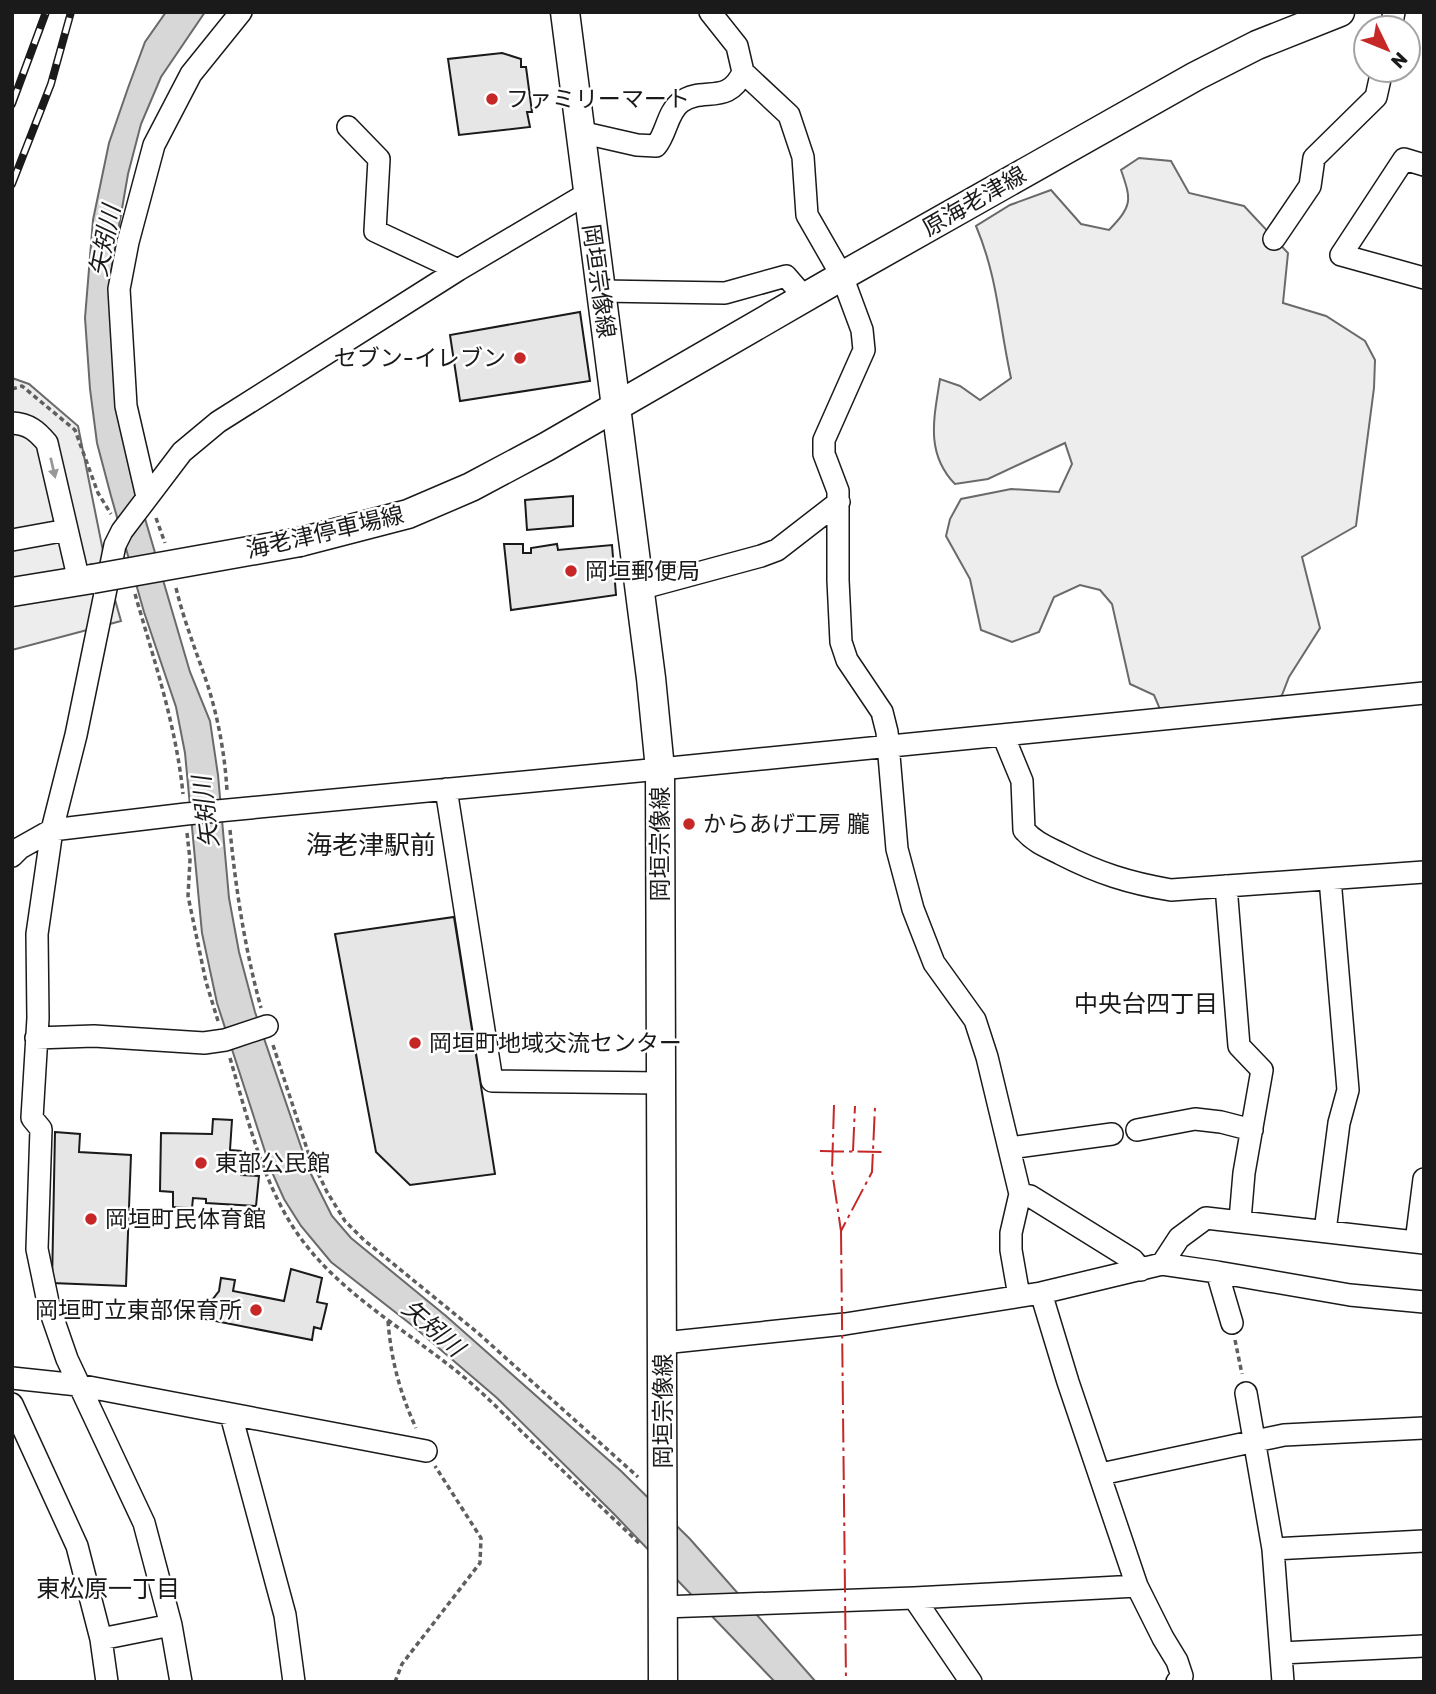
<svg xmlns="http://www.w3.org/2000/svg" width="1436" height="1694" font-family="Rubik,'Noto Sans JP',sans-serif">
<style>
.green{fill:#ededed;stroke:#6a6a6a;stroke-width:2}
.water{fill:#d7d7d7;stroke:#6a6a6a;stroke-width:2}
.building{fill:#e6e6e6;stroke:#1a1a1a;stroke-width:2}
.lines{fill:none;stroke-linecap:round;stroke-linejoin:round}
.minor-casing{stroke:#1a1a1a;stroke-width:24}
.major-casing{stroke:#1a1a1a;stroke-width:31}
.path{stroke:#5f5f5f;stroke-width:3.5;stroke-dasharray:5 3.5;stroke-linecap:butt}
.minor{stroke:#fff;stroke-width:21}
.major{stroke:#fff;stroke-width:28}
.rail-casing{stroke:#1a1a1a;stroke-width:8}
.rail{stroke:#fff;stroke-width:5;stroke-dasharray:16;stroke-linecap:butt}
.major-bridge-casing{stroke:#1a1a1a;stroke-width:31;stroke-linecap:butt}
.major-bridge{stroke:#fff;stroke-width:28}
.power{stroke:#c62828;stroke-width:2;stroke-dasharray:24 5 3.5 5;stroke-linecap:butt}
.oneway{fill:#989898}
.poi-dot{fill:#c62828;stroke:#fff;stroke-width:2.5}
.labels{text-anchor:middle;stroke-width:5;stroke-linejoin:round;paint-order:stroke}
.poi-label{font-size:23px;fill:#1a1a1a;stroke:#fff;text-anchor:start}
.street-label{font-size:23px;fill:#1a1a1a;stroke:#fff}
.water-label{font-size:24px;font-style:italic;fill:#1a1a1a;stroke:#fff}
.neighbourhood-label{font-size:24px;fill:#1a1a1a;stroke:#fff}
.quarter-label{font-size:26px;fill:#1a1a1a;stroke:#fff}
</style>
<rect width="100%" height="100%" fill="#fff"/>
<path class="green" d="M1139,158L1171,161L1189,193L1244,206L1288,253L1283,303L1326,316L1365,341L1375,360L1374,388L1356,526L1302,557L1320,628L1289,677L1282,695L1265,706L1162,714L1154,695L1130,684L1112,604L1100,590L1080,585L1054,597L1039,632L1012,642L981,630L970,579L946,536L950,519L961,499L1011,489L1059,492L1072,464L1065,443L988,479L955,484C925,453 934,418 940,379L960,386L980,400L1011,378C999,324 998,278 976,226L1010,205L1051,190L1081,224L1109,230C1132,206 1132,201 1121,170Z
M12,378L29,384L78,426L107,571L121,621L12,650Z"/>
<path class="water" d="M166,12H205L161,77L141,124L128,174L110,278L113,329L129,464L190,672L210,721L218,775L229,898L239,952L255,1012L309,1170L332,1216L351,1238L446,1316L621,1471L690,1539L816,1682H775L614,1514L497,1398L413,1326L331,1262L301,1226L284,1199L271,1170L217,1003L202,933L185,753L176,707L144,612L111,496L97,443L90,389L85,318L93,220L109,143L128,88L145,42Z"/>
<path class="building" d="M502,53L521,59V67H526L532,112H527L530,127L459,135L448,59Z
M580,312L590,381L460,401L450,335Z
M573,496V526L527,530L525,500Z
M504,544H523V553H531V548L557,544L558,550L612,545L616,595L511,610Z
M454,917L495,1174L410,1185L376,1152L335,934Z
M213,1119L232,1120L230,1150L241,1151V1175L259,1176L256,1206L206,1203V1199L193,1198L192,1208L173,1207V1192L160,1191L161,1133L212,1134Z
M55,1132L80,1134L79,1152L131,1155L126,1286L52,1283Z
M291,1269L322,1278L317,1302L327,1304L321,1329L314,1327L312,1340L205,1319L208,1299L212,1300L219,1291L221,1278L235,1280L233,1291L284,1301Z"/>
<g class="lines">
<defs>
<path id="minor" d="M710,12L737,46L743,72L789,115L803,157L807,215L842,276L862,330L864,350L824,440V454L838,491V580L841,642L847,660L882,712L887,732L897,849L913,909L934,963L975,1020L987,1057L1020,1194L1011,1233V1250L1019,1296
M1391,28L1394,12
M348,127L379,159L375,231L458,270
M580,132L637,145L656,146C667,133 667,112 681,102C703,86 728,106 743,72
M1424,165L1404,159L1341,255L1424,278
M1274,239L1310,186L1314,158L1376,97L1382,70
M601,291L725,293L786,276L805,298
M12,423C29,424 37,431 47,443L79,581
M147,497L126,406L119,289L128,242L154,145L191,74L241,12
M12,540L67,530
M639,589L761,556L777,550L839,502
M1003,735L1022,781L1024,830C1034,842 1047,847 1061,854C1098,873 1129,883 1171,890L1424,872
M446,789L492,1081L661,1083
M12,856L20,848L52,830L186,814L660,769L1424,693
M1226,886L1239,1046L1262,1070L1244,1173L1240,1220
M36,1038L94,1036L204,1043L225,1040L267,1026
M1137,1130L1195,1119L1221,1122L1252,1130
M1009,1148L1112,1134
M1020,1194L1030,1196L1133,1260L1141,1270
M1325,1231L1339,1123L1348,1090L1330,879
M1416,1242L1424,1179
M1162,1264L1179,1238L1206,1218L1424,1243
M1217,1272L1350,1295L1424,1302
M663,1343L845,1324L1041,1293L1162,1264L1217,1272L1232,1323
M12,1378L78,1385L426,1451
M1246,1393L1273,1549L1283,1682
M12,1404L77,1546L101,1639
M231,1415L285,1615L294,1682
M1101,1474L1284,1435L1424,1428
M1273,1549L1424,1541
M1137,1586L1163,1638L1177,1661L1182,1676L1177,1682
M914,1598L971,1682
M663,1607L914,1598L1137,1586L1068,1382L1041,1293
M1281,1653L1424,1646
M107,1682L101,1639L171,1625
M181,1682L171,1625L144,1523L67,1359L49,1307L37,1249L41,1129L32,1118L38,1018L37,934L52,830L76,735L115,545L122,531L182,452L218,422L458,270L588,193"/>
<path id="major" d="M565,12L651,678L660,769L663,1682
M300,542L408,514L471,487L546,447L842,276L1196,76L1257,45L1340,12
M12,592L92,579"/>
</defs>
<use href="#minor" class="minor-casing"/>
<use href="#major" class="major-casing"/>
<path class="path" d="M12,389L22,386L75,430L98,493L111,514
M156,518L165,543
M176,588C184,621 196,651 207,683C218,717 225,755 227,791
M135,594C154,660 176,725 183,794
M230,830C236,891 245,949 261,1008
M187,833L190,860L188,896L206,982L218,1021
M273,1045L308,1152L327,1192L345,1221L364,1240L478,1333L638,1477
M230,1058C247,1116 261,1177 293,1227C335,1292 406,1329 465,1378C485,1395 504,1414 523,1433C561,1469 600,1506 639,1543
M388,1321C391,1360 400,1393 416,1428
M1235,1340L1242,1374
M395,1682L402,1664L480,1563L481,1538L435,1466"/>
<use href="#minor" class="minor"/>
<use href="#major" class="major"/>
<defs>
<path id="rail" d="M12,104L46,12
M12,184L51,84L71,12"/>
</defs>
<use href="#rail" class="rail-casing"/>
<use href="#rail" class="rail"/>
<defs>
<path id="major-bridge" d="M92,579L300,542"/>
</defs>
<use href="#major-bridge" class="major-bridge-casing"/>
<use href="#major-bridge" class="major-bridge"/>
<path class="power" d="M834,1105L832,1171L841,1231L872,1172L875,1107
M820,1151L882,1152
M853,1151L855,1106
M841,1231L846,1682"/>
</g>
<defs><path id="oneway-solid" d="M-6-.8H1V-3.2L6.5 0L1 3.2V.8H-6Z" transform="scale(1.75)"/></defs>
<use class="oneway" href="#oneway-solid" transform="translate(53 468) rotate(77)"/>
<g class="poi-dot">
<circle cx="492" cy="99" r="7"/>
<circle cx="520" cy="358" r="7"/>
<circle cx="571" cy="571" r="7"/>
<circle cx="689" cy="824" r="7"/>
<circle cx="415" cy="1043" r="7"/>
<circle cx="201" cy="1163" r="7"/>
<circle cx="91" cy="1219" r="7"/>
<circle cx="256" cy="1310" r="7"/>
</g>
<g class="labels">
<g class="poi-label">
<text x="506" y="107">ファミリーマート</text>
<text x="506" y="366" text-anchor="end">セブン-イレブン</text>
<text x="585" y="579">岡垣郵便局</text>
<text x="703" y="832">からあげ工房 朧</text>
<text x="429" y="1051">岡垣町地域交流センター</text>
<text x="215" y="1171">東部公民館</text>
<text x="105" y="1227">岡垣町民体育館</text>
<text x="242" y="1318" text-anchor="end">岡垣町立東部保育所</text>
</g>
<g class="street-label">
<text transform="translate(974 201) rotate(-30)" y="8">原海老津線</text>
<text transform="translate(599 281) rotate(82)" y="8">岡垣宗像線</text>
<text transform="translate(325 532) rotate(-13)" y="8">海老津停車場線</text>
<text transform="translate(660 844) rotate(-90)" y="8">岡垣宗像線</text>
<text transform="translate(663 1411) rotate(-90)" y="8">岡垣宗像線</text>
</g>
<g class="water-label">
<text transform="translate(105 241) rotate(-79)" y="8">矢矧川</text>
<text transform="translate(206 812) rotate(-97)" y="8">矢矧川</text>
<text transform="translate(433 1328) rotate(41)" y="8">矢矧川</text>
</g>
<g class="neighbourhood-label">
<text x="1146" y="1012">中央台四丁目</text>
<text x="108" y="1597">東松原一丁目</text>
</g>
<g class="quarter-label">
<text x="371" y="854">海老津駅前</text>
</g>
</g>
<rect width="1436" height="1694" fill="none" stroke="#1a1a1a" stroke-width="28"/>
<g transform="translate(1387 49) rotate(133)"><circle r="33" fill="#ffffff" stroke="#a3a3a3" stroke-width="2"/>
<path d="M0-5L12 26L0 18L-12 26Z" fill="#c62828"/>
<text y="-10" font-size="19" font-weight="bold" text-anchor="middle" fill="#1a1a1a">N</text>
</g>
</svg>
